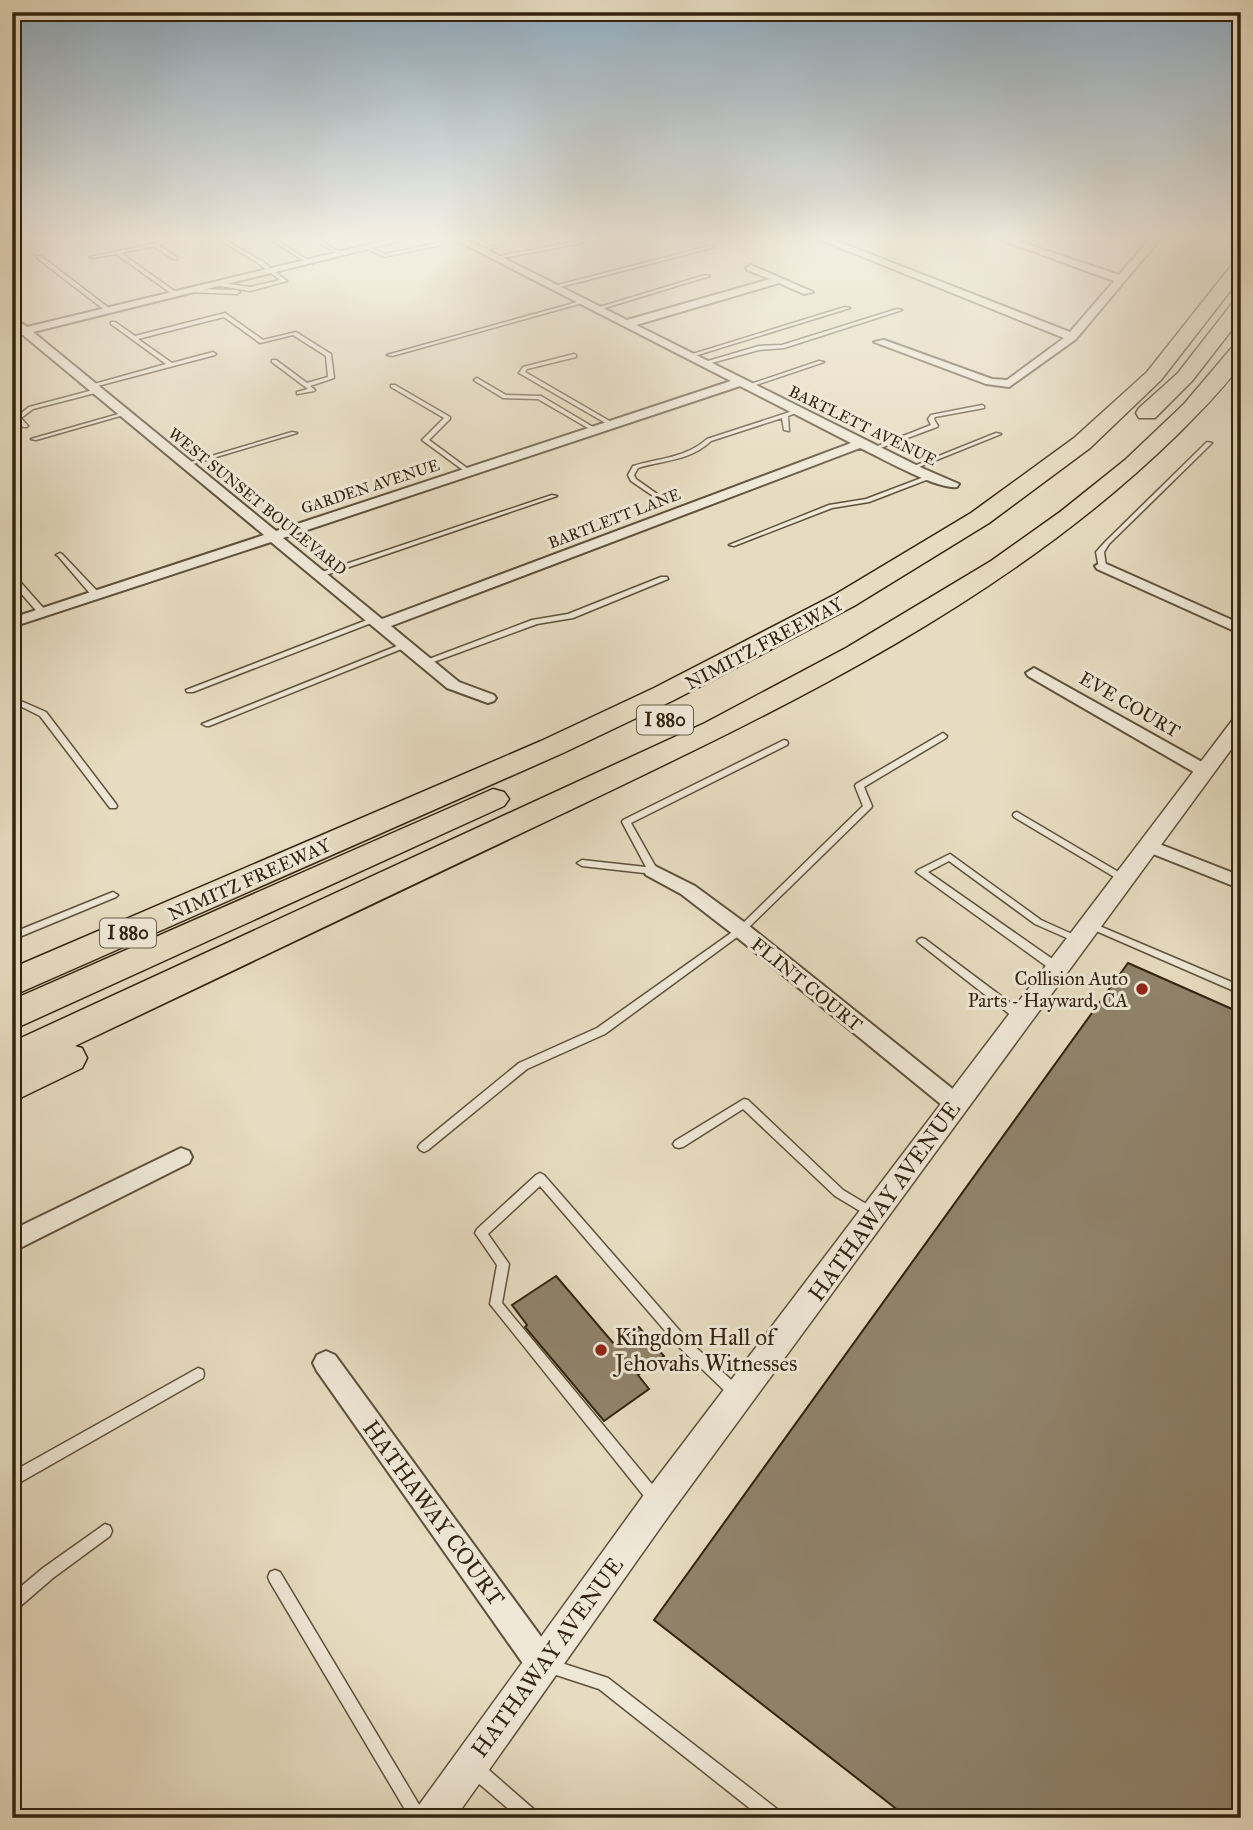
<svg xmlns="http://www.w3.org/2000/svg" width="1253" height="1830" font-family="'IM FELL Great Primer',serif">
<style>
.building{fill:#90836c;stroke:#32230f;stroke-width:2}
.lines{fill:none;stroke-linecap:round;stroke-linejoin:round}
.service-casing{stroke:#5f513c;stroke-width:3}
.minor-casing{stroke:#5f513c;stroke-width:4}
.tertiary-casing{stroke:#5f513c;stroke-width:3}
.motorway-casing{stroke:#32230f;stroke-width:3}
.service{fill:#efe8d7;fill-rule:evenodd}
.minor{fill:#efe8d7;fill-rule:evenodd}
.tertiary{fill:#efe8d7;fill-rule:evenodd}
.motorway{fill:#e7dcc1;fill-rule:evenodd}
.poi-dot{fill:#8f2418;stroke:#efe8d7;stroke-width:2.5}
.labels{text-anchor:middle;stroke-width:6;stroke-linejoin:round;paint-order:stroke}
.far-street-label{font-size:16px;fill:#32230f;stroke:#efe8d7}
.shield{fill:#efe8d7;stroke:#6b5e4b;stroke-width:2}
.shield-label{font-size:18px;font-weight:bold;fill:#32230f}
.street-label{font-size:19px;fill:#32230f;stroke:#efe8d7}
.poi-label{font-size:19px;fill:#32230f;stroke:#efe8d7;text-anchor:end}
.near-street-label{font-size:23px;fill:#32230f;stroke:#efe8d7}
.near-poi-label{font-size:23px;fill:#32230f;stroke:#efe8d7;text-anchor:start}
</style>
<rect width="100%" height="100%" fill="#e7dcc1"/>
<filter id="stains"><feTurbulence type="fractalNoise" baseFrequency=".00286" numOctaves="4"/><feColorMatrix values="0 0 0 0 .2 0 0 0 0 .09 0 0 0 0 .02 0 0 0 .5 -.17"/></filter>
<radialGradient id="worn" r=".72"><stop offset=".6" stop-color="#630" stop-opacity="0"/><stop offset="1" stop-color="#630" stop-opacity=".3"/></radialGradient>
<path class="building" d="M1128,963L1241,1013V1818H908L654,1620Z
M556,1276L614,1344L639,1327L664,1356L638,1375L649,1389L604,1421L525,1327L527,1325L512,1305Z"/>
<g class="lines">
<defs>
<path id="service" d="M23,240H32L12,244V242Z
M170,240H178L158,245L177,257V259H173L153,246L121,253L177,293V295L175,296L116,254L92,258L90,257Z
M220,240H225L262,261L287,281L250,291L214,285L213,284L216,282L250,287L280,280L258,263Z
M271,240H276L311,262L307,263Z
M314,240H319L343,254L339,255Z
M519,240H526L481,251L479,250Z
M585,240H592L578,244L497,259L495,258L509,254Z
M443,242L445,244L384,257L365,248L369,247L385,254Z
M713,245L715,247L553,289L550,287Z
M37,256H41L110,309V311H106L37,258Z
M705,275L710,276L598,310L593,309Z
M189,289L237,290L240,292L237,294L187,292L186,291Z
M581,301L586,302L392,356L387,355Z
M845,307L850,308L691,357L686,356Z
M897,309L902,310L784,348L759,350L704,365L701,363L759,346L782,345Z
M225,313L263,340L296,332L331,354L334,378L310,386L315,390L314,391L297,394V392L308,389L272,362V360H276L307,383L328,377L326,356L293,335L260,343L224,317L138,339L172,363L213,352L216,354L215,355L90,388L87,386L166,364L111,324V322H115L135,336Z
M574,354L576,355V357L527,369L525,372L613,423V425H609L519,373L523,367Z
M819,361L824,362L750,387L745,386Z
M477,378L506,395L541,396L598,430L593,431L538,399L503,398L475,381L474,380Z
M391,385H395L450,417V419L429,440L471,471V473H467L422,440L444,418L391,387Z
M97,389L99,390V392L33,409L21,418L28,426L27,427H23L15,418L29,407Z
M982,405L984,406V408L935,417L934,419L938,426L937,427L875,450L870,449L931,425L928,419L931,415Z
M796,410L801,411L788,416L789,431L784,430L782,418L711,441C690,461 664,460 638,468L634,475L636,479L660,496V498H656L631,481L628,475L633,466C659,458 686,458 707,439Z
M122,413L127,414L36,440L31,439Z
M292,432L297,433L186,466L181,465Z
M996,433L1001,434L914,469L909,468Z
M1207,442L1212,443L1109,544L1104,552L1106,566L1105,568H1099L1096,552L1105,542Z
M932,474L935,476L934,477L869,502L832,508L734,546L729,545L829,505L866,499Z
M552,495L557,496L323,576H317L316,574Z
M60,553L62,554L99,593V597H93L58,556L56,555Z
M12,576H15L46,611V615H40L12,583Z
M661,577H667L668,579L573,618L537,624L428,664H422L421,662L532,620L568,614Z
M372,618H378L379,620L193,692H187L186,690Z
M402,644H405L409,646L209,726H206L202,724Z
M12,697L46,712L116,804L117,806L116,808H110L40,716L12,702Z
M943,733L947,736L946,738L864,787L872,806L871,808L744,932L605,1034L527,1069L428,1150L424,1152L420,1150L418,1147L420,1144L519,1063L597,1028L738,928L863,806L855,786L856,784Z
M784,740L787,741L788,743L787,745L631,823L658,871L656,873L653,874L582,866L577,863L582,860L646,867L622,822L623,820Z
M1017,812L1127,877L1129,879L1124,882L1121,881L1014,817L1013,815L1014,813Z
M950,854L1041,920L1081,938L1083,940L1078,943L1035,924L949,861L928,872L1061,965L1062,968L1061,971H1053L916,872L918,870Z
M113,892L118,895L116,897L12,940V933Z
M1090,922L1241,986V994L1087,927L1085,925L1087,923Z
M922,938L925,939L1025,1014L1026,1017L1025,1020H1017L919,943L917,941L919,939Z
M744,1099L748,1100L843,1190L878,1211L880,1214L878,1217L874,1219L870,1217L835,1196L743,1109L683,1147L679,1148L675,1147L673,1144L675,1141Z
M540,1173L544,1175L687,1339L740,1388L742,1392L740,1396L735,1398L730,1396L679,1347L540,1186L488,1234L509,1264L502,1303L661,1495L663,1500L661,1505L656,1507L651,1505L490,1304L497,1265L475,1233L477,1229L536,1175Z
M198,1368L203,1370L204,1374L203,1378L12,1487V1472Z
M105,1524L110,1526L112,1531L110,1536L53,1578L17,1609L12,1611V1594L43,1568Z
M275,1570L280,1572L427,1818H410L270,1582L268,1577L270,1572Z
M549,1659L608,1678L781,1812L783,1818H762L599,1689L544,1671L542,1666L544,1661Z
M476,1762L482,1764L537,1812L539,1818H519L470,1776L468,1770L470,1764Z"/>
<path id="minor" d="M388,240H404L33,332L276,531L731,381L456,240H468L627,320L770,279L747,270L746,268L751,265L813,292L804,294L779,283L636,325L922,468L959,484L957,487C937,490 880,457 860,448L391,626L459,682L494,695L496,698L494,701L488,703L447,688L271,542L12,627V618L264,535L23,335H12V331L17,330L12,326V317L27,327ZM740,386L851,443L382,619L283,538Z
M821,240H834L1070,332L1114,281L1002,240H1015L1119,275L1149,240H1159L1076,339L1009,387L986,384L874,342L884,340L992,379L1007,380L1064,338Z
M1102,562L1241,624V634L1097,569L1095,566Z
M1034,668L1211,767L1214,771L1205,776L1199,775L1028,676L1026,673Z
M1149,840L1241,876V889L1143,850L1140,846Z
M653,865L695,886L748,925L964,1098L967,1104L964,1110L956,1113L948,1110L734,935L681,894L646,875L644,871L646,867Z
M181,1148L189,1151L192,1157L189,1163L12,1252V1230Z
M326,1351L335,1355L553,1653L557,1664L553,1675L542,1679L531,1675L317,1371L313,1363L317,1355Z"/>
<path id="tertiary" d="M1241,716V736L670,1514L455,1818H413L419,1805L646,1492L1234,718Z"/>
<path id="motorway" d="M1241,260V277L1161,380L1090,448L989,523L854,606L674,700L563,753L12,996V968L541,741L654,688L836,594L971,513L1074,438L1147,372L1235,261Z
M1241,299V318L1192,381L1155,418H1139L1136,413L1139,408L1178,373L1234,301Z
M1241,343C1241,349 1242,358 1240,363C1232,381 1191,421 1176,436C1003,605 779,710 564,813C401,890 238,968 75,1046L82,1048L87,1058L82,1068L12,1102V1042L705,723L846,648L991,561L1060,512L1125,460L1184,404L1234,345Z
M493,789L504,792L509,799L504,806L12,1030V1000Z"/>
</defs>
<use href="#service" class="service-casing"/>
<use href="#minor" class="minor-casing"/>
<use href="#tertiary" class="tertiary-casing"/>
<use href="#motorway" class="motorway-casing"/>
<use href="#service" class="service"/>
<use href="#minor" class="minor"/>
<use href="#tertiary" class="tertiary"/>
<use href="#motorway" class="motorway"/>
</g>
<linearGradient id="sky" x2="0" y2="1"><stop stop-color="#8fabc0"/><stop offset="0.48" stop-color="#f4efe3"/><stop offset="1" stop-color="#f4efe3" stop-opacity="0"/></linearGradient>
<rect width="1253" height="496" fill="url(#sky)"/>
<g class="poi-dot">
<circle cx="1142" cy="989" r="7"/>
<circle cx="601" cy="1350" r="7"/>
</g>
<g class="labels">
<g class="far-street-label">
<text transform="translate(863 425) rotate(26)" y="6">BARTLETT AVENUE</text>
<text transform="translate(370 486) rotate(-18)" y="6">GARDEN AVENUE</text>
<text transform="translate(258 501) rotate(39)" y="6">WEST SUNSET BOULEVARD</text>
<text transform="translate(614 518) rotate(-21)" y="6">BARTLETT LANE</text>
</g>
<g class="shield">
<rect x="637" y="705.5" width="56" height="29" rx="5"/>
<rect x="100" y="918.5" width="56" height="29" rx="5"/>
</g>
<g class="shield-label">
<text x="665" y="726">I 880</text>
<text x="128" y="939">I 880</text>
</g>
<g class="street-label">
<text transform="translate(764 643) rotate(-28)" y="7">NIMITZ FREEWAY</text>
<text transform="translate(1130 704) rotate(30)" y="7">EVE COURT</text>
<text transform="translate(249 879) rotate(-24)" y="7">NIMITZ FREEWAY</text>
<text transform="translate(807 984) rotate(39)" y="7">FLINT COURT</text>
</g>
<g class="poi-label">
<text x="1128" y="985">Collision Auto<tspan x="1128" dy="22">Parts - Hayward, CA</tspan></text>
</g>
<g class="near-street-label">
<text transform="translate(884 1201) rotate(-54)" y="8">HATHAWAY AVENUE</text>
<text transform="translate(434 1513) rotate(54)" y="8">HATHAWAY COURT</text>
<text transform="translate(547 1657) rotate(-54)" y="8">HATHAWAY AVENUE</text>
</g>
<g class="near-poi-label">
<text x="615" y="1345">Kingdom Hall of<tspan x="615" dy="26">Jehovahs Witnesses</tspan></text>
</g>
</g>
<rect width="1253" height="1830" fill="none" stroke="#e7dcc1" stroke-width="42"/>
<rect x="14" y="14" width="1225" height="1802" fill="none" stroke="#32230f" stroke-width="3.5"/>
<rect x="21" y="21" width="1211" height="1788" fill="none" stroke="#32230f" stroke-width="2"/>
<rect width="100%" height="100%" filter="url(#stains)"/>
<rect width="100%" height="100%" fill="url(#worn)"/>
</svg>
